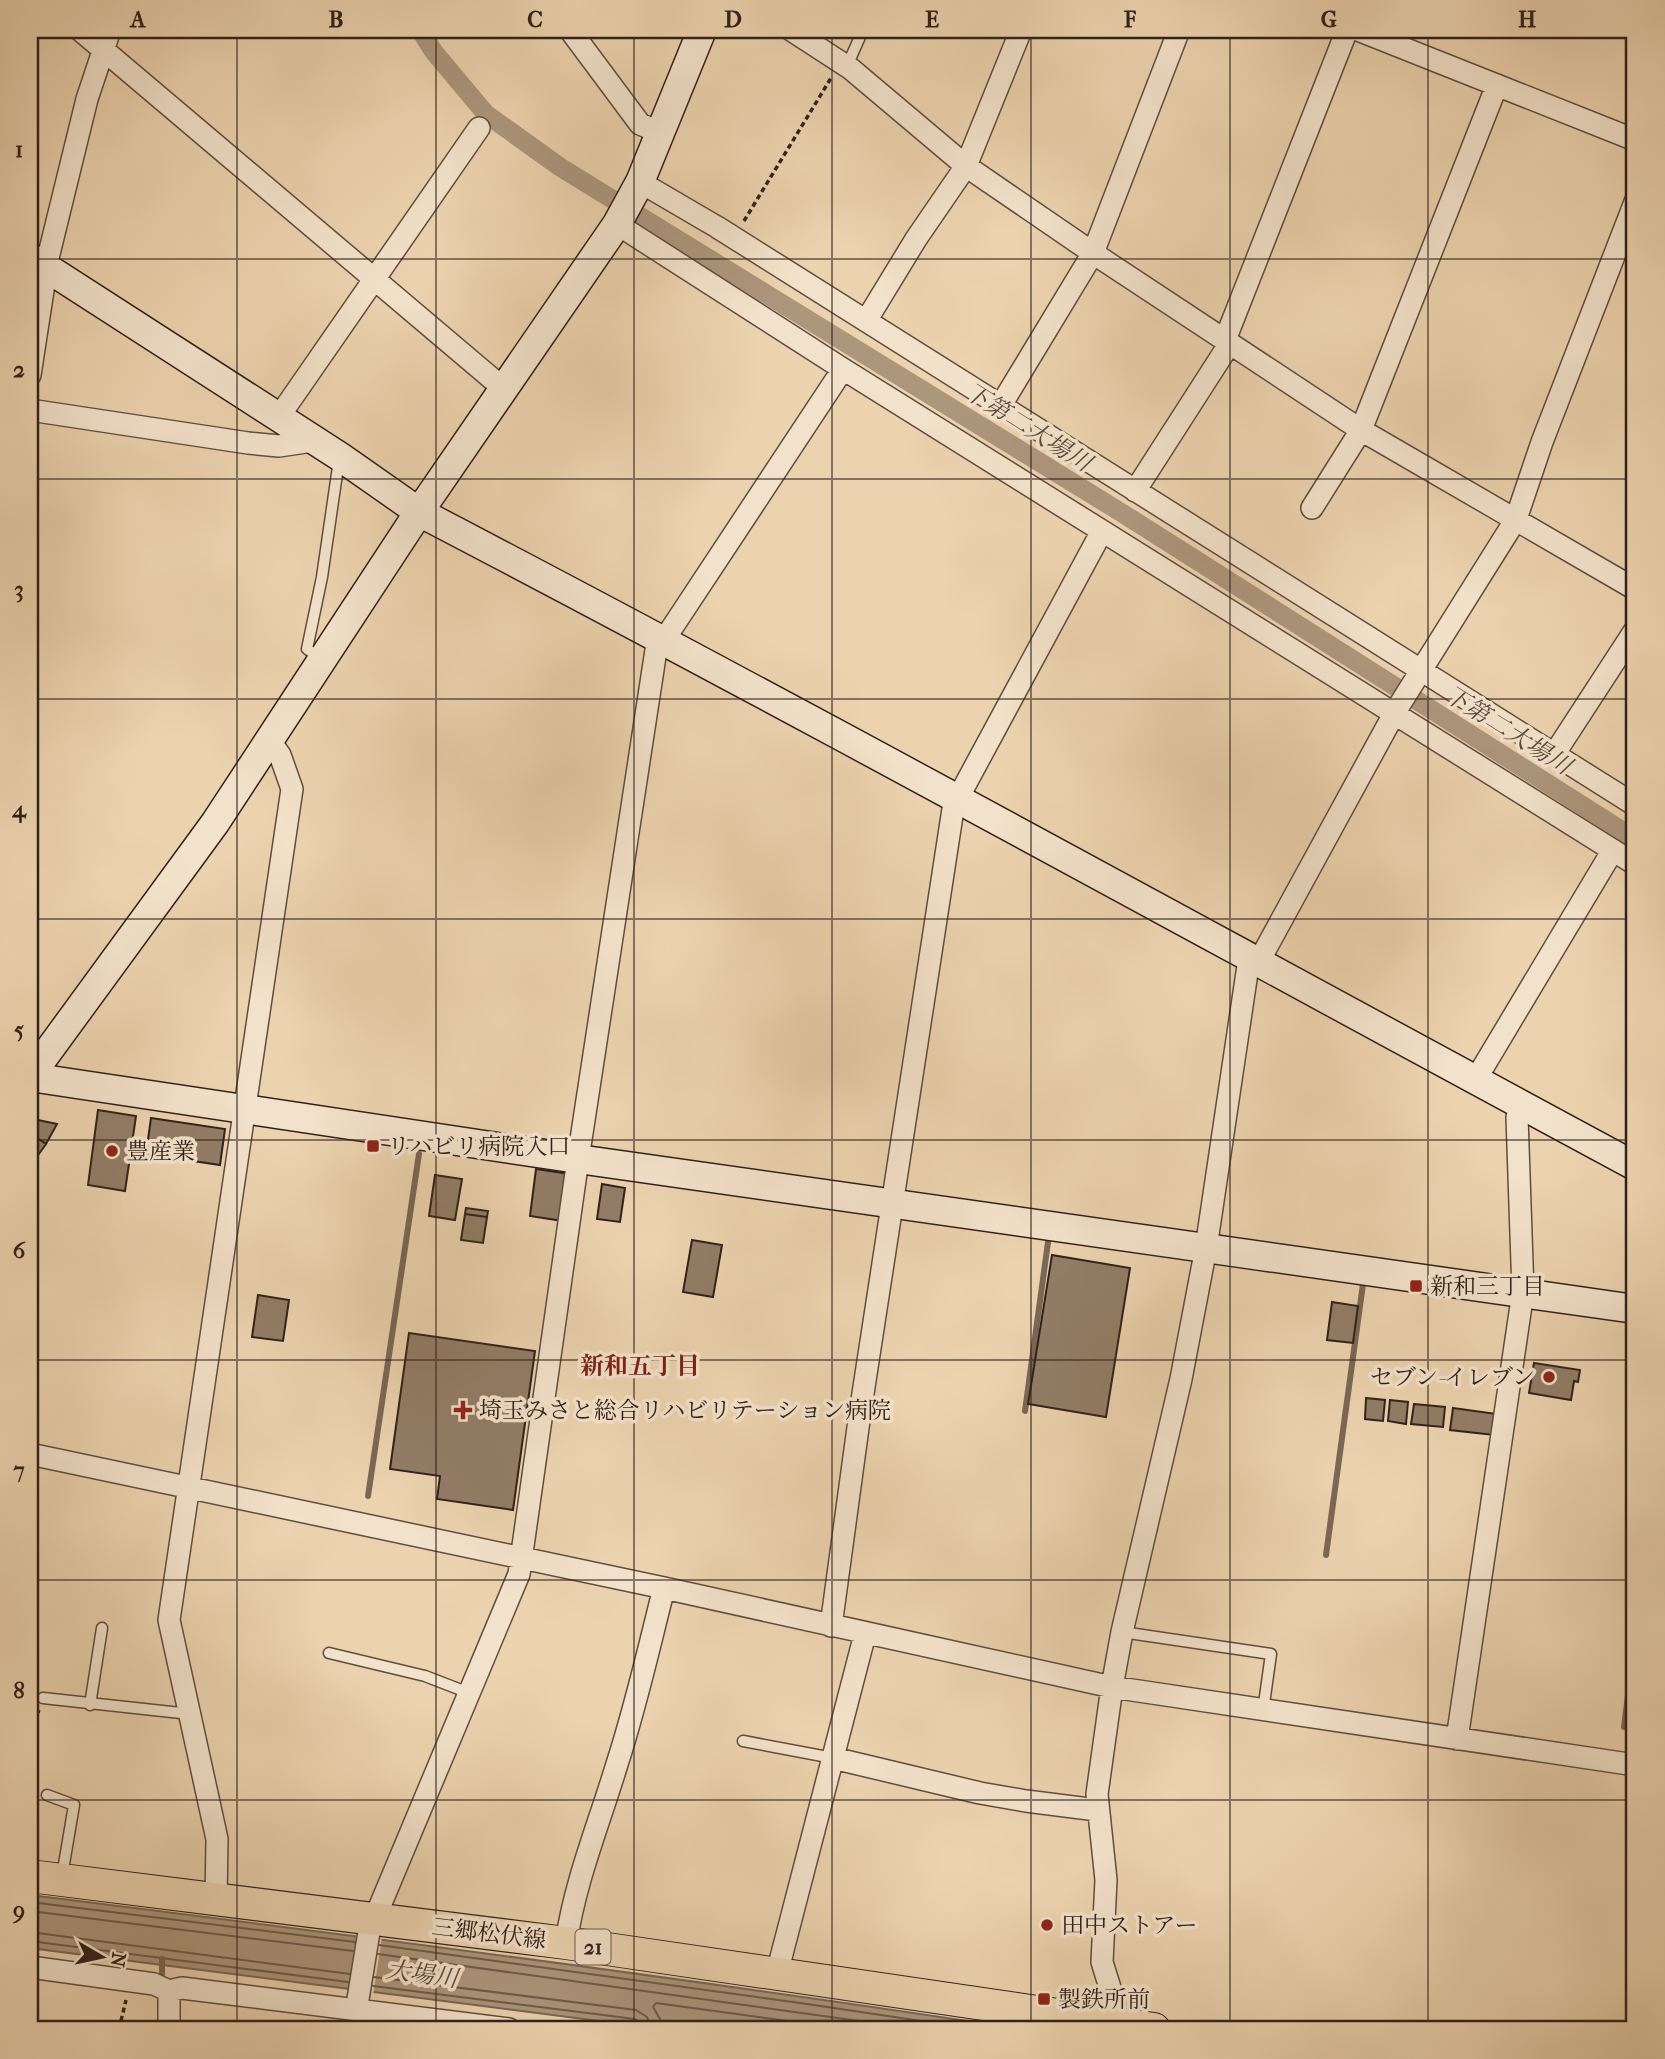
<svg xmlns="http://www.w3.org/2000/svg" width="1665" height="2059" font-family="'IM FELL French Canon','Noto Serif JP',serif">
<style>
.water{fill:#ac967c;stroke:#7a6755;stroke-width:2}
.pier{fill:#ecd3af}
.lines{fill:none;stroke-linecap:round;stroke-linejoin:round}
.shore{stroke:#6e5b4b;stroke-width:2}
.stream{stroke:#7a6755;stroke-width:6}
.canal{stroke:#ac967c;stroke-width:19}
.building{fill:#927d67;stroke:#30201a;stroke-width:2}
.lane-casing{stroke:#5f4d3f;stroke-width:13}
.street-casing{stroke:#5f4d3f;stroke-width:24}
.secondary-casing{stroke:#30201a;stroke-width:31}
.primary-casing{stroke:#30201a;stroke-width:34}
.path{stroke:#30201a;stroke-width:3.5;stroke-dasharray:5 3.5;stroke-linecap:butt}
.lane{stroke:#f3e2cb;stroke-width:10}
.street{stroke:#f3e2cb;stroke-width:21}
.secondary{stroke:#f3e2cb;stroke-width:28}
.primary{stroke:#ecd3af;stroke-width:32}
.grid{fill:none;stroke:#30201a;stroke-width:2;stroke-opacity:0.55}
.poi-dot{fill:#8f2418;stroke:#f3e2cb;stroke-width:2.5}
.labels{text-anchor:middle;stroke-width:7;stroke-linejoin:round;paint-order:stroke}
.shield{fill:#f3e2cb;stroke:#6a5a4f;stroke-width:2}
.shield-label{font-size:21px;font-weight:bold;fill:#30201a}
.poi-label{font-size:23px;fill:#30201a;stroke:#f3e2cb;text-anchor:start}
.street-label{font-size:23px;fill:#30201a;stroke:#f3e2cb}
.water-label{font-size:24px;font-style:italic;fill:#5b493c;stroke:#f3e2cb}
.neighbourhood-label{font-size:24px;font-weight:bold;fill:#7a1f14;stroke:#f3e2cb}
.neatline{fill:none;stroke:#30201a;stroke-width:2.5}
.grid-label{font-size:23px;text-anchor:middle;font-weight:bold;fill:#30201a}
</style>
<rect width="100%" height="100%" fill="#ecd3af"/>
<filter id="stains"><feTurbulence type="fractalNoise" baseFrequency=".00286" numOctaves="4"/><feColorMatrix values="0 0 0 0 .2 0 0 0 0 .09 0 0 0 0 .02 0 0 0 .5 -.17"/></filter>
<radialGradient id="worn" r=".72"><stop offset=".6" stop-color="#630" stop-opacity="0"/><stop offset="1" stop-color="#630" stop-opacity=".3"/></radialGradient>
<path class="water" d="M30,1895C361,1936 691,1979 1021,2029H661L30,1948Z"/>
<path class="pier" d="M357,1933L382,1937L373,1996L348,1993Z"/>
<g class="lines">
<path class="shore" d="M30,1902L355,1942
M30,1911L353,1951
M30,1932L350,1974
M30,1941L348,1982
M379,1945L807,2004L975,2029
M378,1954L917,2029
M374,1977L636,2010L647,2017L651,2029
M373,1986L635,2019L640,2022L642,2029
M661,2029L660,2019L653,2007L656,2003L847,2029"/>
<path class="stream" d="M1025,1411L1049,1235
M368,1496L419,1154
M1326,1555L1363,1284
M1624,1727L1635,1638
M162,1974V1959"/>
<path class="canal" d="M420,30L434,52L486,114L560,167L1122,513L1635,839"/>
</g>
<path class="building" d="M98,1110L136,1116L125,1191L88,1185Z
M151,1118L225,1129L220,1165L146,1154Z
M38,1120L57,1124L46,1144L30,1133V1126Z
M30,1133L46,1144L36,1158L30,1154Z
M536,1169L570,1174L563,1221L530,1216Z
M435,1175L462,1179L455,1220L429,1216Z
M602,1184L625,1188L620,1222L597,1219Z
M466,1208L488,1211L487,1217L465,1214Z
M465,1214L487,1217L483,1243L461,1240Z
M692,1240L722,1245L713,1297L683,1292Z
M1052,1255L1130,1268L1106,1417L1028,1404Z
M258,1295L289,1300L283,1341L252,1337Z
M1332,1302L1358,1306L1353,1343L1327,1340Z
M409,1333L535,1351L513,1510L437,1499L440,1476L390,1469Z
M1534,1363L1580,1370L1578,1382L1574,1381L1571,1400L1529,1393Z
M1366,1398L1385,1400L1383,1421L1365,1419Z
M1390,1400L1408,1402L1406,1424L1388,1421Z
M1414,1404L1445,1407L1443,1427L1411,1424Z
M1453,1408L1497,1414L1494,1435L1450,1430Z"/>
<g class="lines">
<defs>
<path id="lane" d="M847,66L863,30
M320,658L307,649L322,577L339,460
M1122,1632L1271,1654L1263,1711
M329,1653L425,1676L469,1693
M43,1698L190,1714
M90,1705L102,1628
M743,1741L833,1758
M47,1795L74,1805L62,1876"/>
<path id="street" d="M80,30L503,388
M570,30L640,124L661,133
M791,30L851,69L966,166L1093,253L1361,430L1635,589
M1358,30L1635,140
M640,182L717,227L1635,805
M617,224L843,369L1635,864
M866,321L916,239L966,166L1021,30
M1225,340L1347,30
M30,375L48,258L87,99L110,30
M1001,405L1093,253L1179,30
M30,410L248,443L279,446L313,441
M278,418L479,128
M1135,491L1230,343
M1312,508L1361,430L1497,85
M664,640L843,369
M1555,753L1635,630
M958,798L1102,531
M1258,963L1395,712L1516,519L1542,442L1635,202
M1476,1079L1613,850
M30,1454L664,1588L1112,1687L1635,1765
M831,1626L860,1413L955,796
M1457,1739L1523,1292L1517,1117L1521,1104
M833,1758L980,1793L1026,1801L1097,1810
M216,1900L217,1839L169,1620L292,789L280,755L270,741
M566,1943C575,1881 599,1824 617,1764C636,1706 649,1647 664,1588
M30,1967L154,1984L169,1991L182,1988L509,2029
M777,1973L865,1634
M169,1991V2029
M1112,2023L1115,2004L1102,1962L1106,1880L1097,1794L1112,1687L1122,1632L1181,1379L1206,1248L1249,959
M356,2029L358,1999L369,1932L519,1574L578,1159L658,637"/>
<path id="secondary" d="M30,257L339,456L419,512C827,725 1230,948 1635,1166
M30,1076L215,823L419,512L617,224L640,182L702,30
M30,1077L578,1159L1635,1309"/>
<path id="primary" d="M30,1876L566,1943L1154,2029"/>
</defs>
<use href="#lane" class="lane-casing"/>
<use href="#street" class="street-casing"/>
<use href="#secondary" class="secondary-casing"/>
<use href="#primary" class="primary-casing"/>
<path class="path" d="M744,221L831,78
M30,1737L39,1710
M119,2029L126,2000"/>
<use href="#lane" class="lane"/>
<use href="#street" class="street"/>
<use href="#secondary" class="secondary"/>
<use href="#primary" class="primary"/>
</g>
<path class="grid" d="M237,30V2029M436,30V2029M634,30V2029M832,30V2029M1031,30V2029M1230,30V2029M1428,30V2029M30,259H1635M30,479H1635M30,699H1635M30,919H1635M30,1140H1635M30,1360H1635M30,1580H1635M30,1800H1635"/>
<g class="poi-dot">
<rect x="366" y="1139" width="14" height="14" rx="3.5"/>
<circle cx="112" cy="1151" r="7"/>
<rect x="1409" y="1279" width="14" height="14" rx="3.5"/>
<circle cx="1549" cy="1377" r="7"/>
<path d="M459.5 1399.5h7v7h7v7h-7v7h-7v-7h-7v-7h7z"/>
<circle cx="1047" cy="1925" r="7"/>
<rect x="1037" y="1992" width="14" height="14" rx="3.5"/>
</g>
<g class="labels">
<rect class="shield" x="575.5" y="1929.5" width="35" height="35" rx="5"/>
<g class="shield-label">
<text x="593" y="1954">21</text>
</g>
<g class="poi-label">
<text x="387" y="1154">リハビリ病院入口</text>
<text x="126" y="1159">豊産業</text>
<text x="1430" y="1294">新和三丁目</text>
<text x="1535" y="1385" text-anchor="end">セブン-イレブン</text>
<text x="479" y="1418">埼玉みさと総合リハビリテーション病院</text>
<text x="1061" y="1933">田中ストアー</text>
<text x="1058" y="2007">製鉄所前</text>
</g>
<g class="street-label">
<text transform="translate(489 1933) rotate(7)" y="8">三郷松伏線</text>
</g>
<g class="water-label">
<text transform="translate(1028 427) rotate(32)" y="8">下第二大場川</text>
<text transform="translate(1508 730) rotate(32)" y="8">下第二大場川</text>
<text transform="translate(422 1974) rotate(8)" y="8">大場川</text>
</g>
<g class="neighbourhood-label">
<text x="640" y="1374">新和五丁目</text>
</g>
</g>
<rect width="1665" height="2059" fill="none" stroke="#ecd3af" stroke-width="77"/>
<g transform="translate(102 1957) rotate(99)" stroke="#f3e2cb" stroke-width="5" paint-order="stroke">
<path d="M0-5L12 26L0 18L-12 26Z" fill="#30201a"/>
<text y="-10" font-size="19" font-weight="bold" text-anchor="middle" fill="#30201a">N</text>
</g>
<rect x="38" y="38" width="1588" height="1983" class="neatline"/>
<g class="grid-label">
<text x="138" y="27">A</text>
<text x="336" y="27">B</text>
<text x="535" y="27">C</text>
<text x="733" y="27">D</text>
<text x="932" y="27">E</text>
<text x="1130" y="27">F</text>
<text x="1329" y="27">G</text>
<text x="1527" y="27">H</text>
<text x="19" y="157">1</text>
<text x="19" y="377">2</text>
<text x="19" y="597">3</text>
<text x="19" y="817">4</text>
<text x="19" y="1037">5</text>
<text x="19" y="1258">6</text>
<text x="19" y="1478">7</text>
<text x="19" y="1698">8</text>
<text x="19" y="1918">9</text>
</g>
<rect width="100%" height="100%" filter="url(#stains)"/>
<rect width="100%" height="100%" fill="url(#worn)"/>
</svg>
